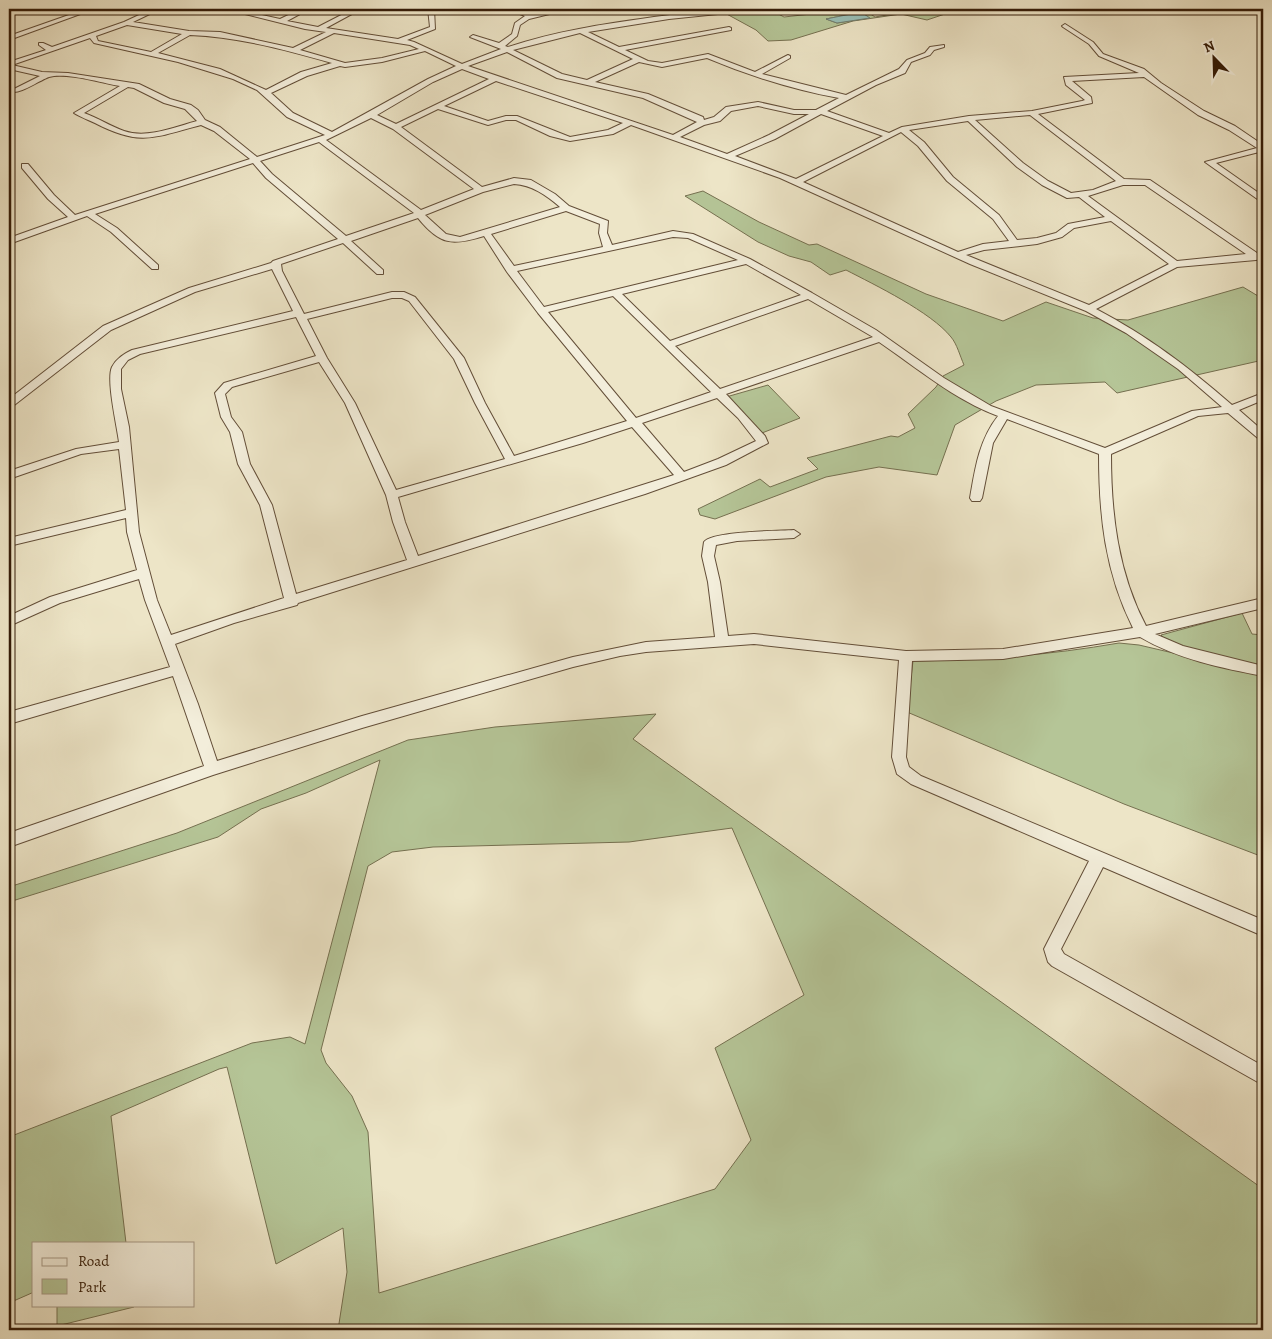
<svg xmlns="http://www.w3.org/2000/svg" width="1272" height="1339" font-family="Alegreya,serif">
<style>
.green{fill:#b5c597;stroke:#757050;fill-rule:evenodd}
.water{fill:#99bfb6;stroke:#717e70}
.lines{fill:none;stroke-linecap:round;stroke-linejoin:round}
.minor-casing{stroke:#634e38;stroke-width:2}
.minor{fill:#f3eedb;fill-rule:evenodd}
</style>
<rect width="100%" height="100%" fill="#ede5c7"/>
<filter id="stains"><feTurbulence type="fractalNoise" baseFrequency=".004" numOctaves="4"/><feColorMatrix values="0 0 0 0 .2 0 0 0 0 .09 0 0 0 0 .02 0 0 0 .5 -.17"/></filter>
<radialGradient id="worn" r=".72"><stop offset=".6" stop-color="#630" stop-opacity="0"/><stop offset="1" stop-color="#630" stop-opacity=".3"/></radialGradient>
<path class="green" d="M756,9H769L784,17L811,14L806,10L814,9H878L866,11L875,17L893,14L884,9H960L927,20L901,14L853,21L791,40L768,41L756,30L723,12ZM861,12L869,18L837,23L826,19Z
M703,191L759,222L809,245L817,244L926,294L1003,321L1046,302L1093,318L1128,320L1243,287L1263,299V360L1117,393L1105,382L1036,385L996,401L955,425L937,475L879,467L826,477L715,519L700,515L698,509L760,479L770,487L818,469L807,458L891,436L898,437L915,428L908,414L936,387L943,376L964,365C960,356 957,344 951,337C931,312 875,285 846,270L830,275L811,262L789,256L758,242L685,196Z
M768,385L800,418L762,433L726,397Z
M1242,613L1252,634L1263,635V667L1175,645L1165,639L1161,635Z
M1119,643L1139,645L1263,674V857L1124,804L907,712L913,661C984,660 1050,655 1119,643Z
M656,714L633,739L1263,1189V1330H338L347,1272L343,1228L276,1264L227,1067L219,1069L111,1116L126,1243H34V1292L9,1303V1137L252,1043L290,1037L305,1044L380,760L306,793L261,809L218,837L9,902V887L177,833L408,740L495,727ZM732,828L804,995L715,1048L751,1140L715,1189L379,1293L368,1132L352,1096L326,1063L321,1050L368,866L392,852L433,847L629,842Z
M57,1305H134V1307L57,1326Z"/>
<path class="water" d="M861,12L870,18L837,23L826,19Z"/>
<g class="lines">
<defs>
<path id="minor" d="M12,9H20L9,14V10Z
M86,9H94L9,40V36Z
M152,9H160L133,22L189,31L220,32L293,48L326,32L305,29L225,9H235L280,19L301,9H309L287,21L318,27L353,9H361L326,28L398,39L430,27L428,9H434L435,29L407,40L414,42L462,64L501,49L470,37L473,35L499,43L512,34L515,23L525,16L507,9H516L527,12L531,9H537L533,14L558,9H570L529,19L520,25L517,36L505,46L508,47C556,31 604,24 654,17C686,13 718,9 750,9L747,11L669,19L588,32L619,47L729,27L731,28V30L625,50L648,61L662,63L708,54L755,72L788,55L790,56V58L762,74L846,95L899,69L907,60L925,53L930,47L944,45V47L934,50L930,55L911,62L905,73L876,85L827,111L889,133L902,127L969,116L1032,111L1082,101L1085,100L1066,85L1064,77L1139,73L1099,56L1089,44L1063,27L1062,26L1065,24L1093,42L1103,54L1144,69L1161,83L1204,111L1235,126L1263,145V151L1216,163L1263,196V203L1205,162L1257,148L1229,130L1198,115L1144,77L1072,81L1091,97L1092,103L1038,114L1124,179L1150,180L1257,253L1263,255L1262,258L1256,260L1177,267L1096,309C1149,337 1187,366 1232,405L1263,393V400L1239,410L1263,431V440L1259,439L1228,413L1198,416L1111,454C1111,514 1118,573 1146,626L1263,598V608L1155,634L1183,646L1263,666V676C1222,668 1177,659 1140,637L1003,659L912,661L906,757L909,767L921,776L1263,920V936L1103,867L1061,949L1064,954L1263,1066V1085L1052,966L1048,962L1044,949L1089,861L911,784L897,774L892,757L899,660L754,644L646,652L620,656L573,667L362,728L213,775L9,847V833L204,766L173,676L9,724V712L170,667L145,600L139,579L60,603L9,626V616L50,597L137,570L127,532L126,518L9,546V538L126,510L119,449L81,454L9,479V471L76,449L119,442C117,426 106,380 112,367C117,358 124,354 132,350L293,311L272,269L195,292L111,330L13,406L9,407V399L103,326L189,288L271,263L273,261L338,239L266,178L253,163L95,214L117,228L158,265V269H152L111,232L87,216L9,244V238L68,217L48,199L22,168V164H28L54,195L75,215L250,159L214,131L201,125C155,137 141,147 95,123C89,120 80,117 74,113L120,86C102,83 66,72 49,77C40,80 18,96 10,91L40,76L9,69V62L46,50L39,45V43H43L52,47L124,22ZM127,25L182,34L151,52L98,41L96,36ZM334,33L410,45L419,49L382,58L345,63L300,50ZM580,33L633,59L587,80L562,74L513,50ZM190,35C239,37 286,50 332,63L301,72L266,90L220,69L158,53ZM90,38L94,43L178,62L233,79L257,90L287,117L325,135L257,157L220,127L205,120L198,110L191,105L170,99L139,84L68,73L42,72L12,65ZM425,51L456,66L428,79L332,132L293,113L271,93L307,76L340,66L345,67L382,62ZM507,52L557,78L643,98L697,122L673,135L468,66ZM707,58C750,76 794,90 839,98L816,110H794L758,102L726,107L714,117L704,120L703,117L648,94L595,82L639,62L662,67ZM462,69L489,79L396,124L377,115L433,82ZM496,81L623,123L608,130L570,137L517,116H506L488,121L444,106ZM128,87L134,88L164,103L185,109L197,121C175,127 147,139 124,131C110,126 98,118 84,113ZM758,106L794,114H809L769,135L727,154L680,137L704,125L720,121L731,111ZM438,109L488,125L506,120H516L550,136L570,141L613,134L631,125L780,178L970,264L1086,311L1126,333L1178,369L1222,407L1192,411L1105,448L991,406L944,378L876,330L812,293L750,259L693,234L673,231L612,245L607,233L608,221L569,206L555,194L531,180L514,178L482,187L401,127ZM821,114L883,136L796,179L735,156L775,139ZM1030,115L1116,181L1093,190L1071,193L1048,181L1023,163L975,120ZM371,118L393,129L474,189L421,210L326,140ZM968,121L1017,167L1042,185L1067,198L1079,197L1105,217L1068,224L1056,233L1037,238L1017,240L999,215L953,177L924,142L909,130ZM901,132L918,146L947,181L993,219L1009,241L983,244L958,252L803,182ZM319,142L414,213L346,236L272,174L260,161ZM514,184C532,185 546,195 560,207L460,237L446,234L425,215L483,192ZM1123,185H1145L1246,254L1177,261L1088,196ZM566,211L600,224L599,233L603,247L514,266L491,234ZM418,218C440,245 452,246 484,236L507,272L538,313L627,421L514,456L485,403L464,358L415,297L404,292H392L304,314L282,271L281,264L343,243L377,274H383V270L351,241ZM1111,221L1169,264L1089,305L966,255L984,250L1037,244L1062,237L1074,228ZM673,237L688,238L738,260L544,307L517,271ZM746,264L801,295L670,341L622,294ZM613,296L711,392L636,418L548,312ZM392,298H402L409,301L454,359L475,403L505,459L396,490L355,403L327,358L307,319ZM808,299L873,337L720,389L675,346ZM296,317L316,356L224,383L215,393L221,417L230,432L238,464L260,505L284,598L171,635L157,600L139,532L129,427L121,389V369L128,360L140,354ZM879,342C917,368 955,400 998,416C979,440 975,469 970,498L972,501H980L982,498L993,443L1007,419L1099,454C1099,516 1105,572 1133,628L1003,649L906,651L754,634L728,636L720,582L714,556L716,545L737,541L794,538L800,534L794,530C778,531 712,531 704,542L702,556L708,582L715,637L646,642L573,657L362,716L217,761L198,704L175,644L234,623L297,605L298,603L645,494L726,465L768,443L765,436L726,394ZM319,362L345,403L386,495L393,522L407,560L296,594L272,505L250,464L242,432L231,417L225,394L232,387ZM717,398L738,418L756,441L718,459L684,472L642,423ZM632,427L674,475L418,556L405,522L398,497L583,443Z"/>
</defs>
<use href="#minor" class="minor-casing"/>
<use href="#minor" class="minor"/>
</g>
<rect width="1272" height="1339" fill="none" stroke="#ede5c7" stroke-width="30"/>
<rect x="10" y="10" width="1252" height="1319" fill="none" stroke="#351c08" stroke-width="2.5"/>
<rect x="15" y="15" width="1242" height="1309" fill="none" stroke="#351c08"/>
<rect x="32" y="1242" width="162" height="65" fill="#f3eedb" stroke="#a79a87"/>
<rect x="42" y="1258" width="25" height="8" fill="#f3eedb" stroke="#a79a87"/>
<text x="78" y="1266" font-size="15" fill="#351c08">Road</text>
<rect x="42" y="1279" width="25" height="15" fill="#b5c597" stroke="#a79a87"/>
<text x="78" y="1292" font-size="15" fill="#351c08">Park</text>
<g transform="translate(1214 58) rotate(337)" stroke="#f3eedb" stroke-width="4" paint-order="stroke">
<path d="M0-4L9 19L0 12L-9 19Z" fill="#351c08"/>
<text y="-8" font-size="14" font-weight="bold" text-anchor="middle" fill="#351c08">N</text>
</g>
<rect width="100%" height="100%" filter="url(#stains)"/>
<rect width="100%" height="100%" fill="url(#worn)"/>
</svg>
